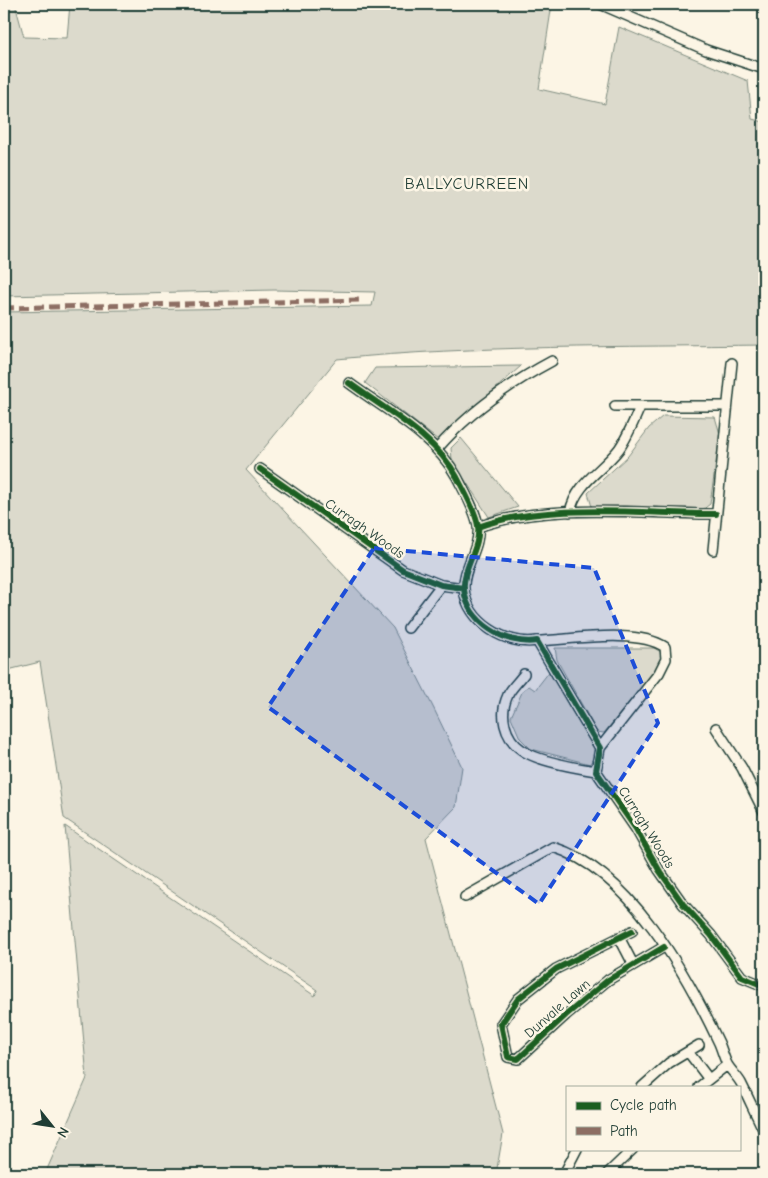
<svg xmlns="http://www.w3.org/2000/svg" width="768" height="1178" font-family="'Comic Neue',sans-serif">
<style>
.green{fill:#dcdacc;stroke:#7e8c80}
.lines{fill:none;stroke-linecap:round;stroke-linejoin:round}
.minor-casing{stroke:#1f3d34;stroke-width:12}
.minor{stroke:#fcf5e5;stroke-width:9}
.quiet{stroke:#8d6e63;stroke-width:5;stroke-dasharray:10 5;stroke-linecap:butt}
.cycleway-casing{stroke:#fcf5e5;stroke-width:9}
.cycleway{stroke:#1b5e20;stroke-width:6}
.marked{fill:#1d4ed8;fill-opacity:0.2;stroke:#1d4ed8;stroke-width:4;stroke-dasharray:10 6;stroke-linejoin:round}
.labels{text-anchor:middle;stroke-width:5;stroke-linejoin:round;paint-order:stroke}
.street-label{font-size:14px;fill:#1f3d34;stroke:#fcf5e5}
.quarter-label{font-size:16px;letter-spacing:1px;fill:#1f3d34;stroke:#fcf5e5}
</style>
<rect width="100%" height="100%" fill="#fcf5e5"/>
<filter id="ink" filterUnits="userSpaceOnUse"><feTurbulence type="fractalNoise" baseFrequency=".02" numOctaves="2"/><feDisplacementMap in="SourceGraphic" scale="10" xChannelSelector="R" yChannelSelector="G"/><feConvolveMatrix kernelMatrix="1 2 1 2 8 2 1 2 1" color-interpolation-filters="sRGB"/></filter>
<g filter="url(#ink)">
<path class="green" d="M4,4H15L24,37L67,38L70,4H552L539,89L605,104L619,27L748,81L752,119L764,122V345C622,347 479,345 337,359L246,470L393,628L434,709L462,767L456,807L426,838L503,1134L496,1174H45L87,1078L65,826L315,996L317,990L64,818L40,662L4,671V312L372,306L375,292L274,290L4,296Z
M521,366L438,440L365,383L375,368Z
M663,416L715,417L720,434L710,504L701,511L592,507L588,493L628,456L649,428Z
M461,438L518,507L489,517L452,460L451,448Z
M555,648H654L661,652L662,662L604,733L597,732L557,660Z
M549,672L596,752L590,764L531,749L520,738L511,717L523,690L529,686L535,690Z"/>
<g class="lines">
<defs>
<path id="minor" d="M600,4L706,50L764,69
M349,383C387,411 434,435 457,477C464,491 476,511 478,526C481,547 462,569 464,589C467,622 506,646 537,641L600,748L596,771L636,829L659,870L683,904L711,935L742,977L764,986
M615,406H727
M437,449C469,412 509,384 552,361
M260,469L403,570L441,585L464,588
M570,512C576,483 602,471 619,449C628,436 634,421 640,407
M478,527C546,502 643,514 716,514
M713,550L732,363
M408,628L441,585
M537,641C570,640 637,628 665,647L666,659L659,673L600,748
M524,674C519,681 511,688 508,695C499,714 504,738 522,750C537,761 577,768 596,771
M716,728L742,768L764,812
M465,897L553,847C630,871 686,973 719,1043C722,1050 724,1058 727,1064C731,1071 737,1076 741,1083C749,1099 756,1115 764,1131
M632,931L556,969L518,999L501,1024L508,1057L518,1059L566,1015L608,980L664,947
M619,937L633,964
M689,1053L708,1078
M642,1087L669,1063L699,1045
M699,1087L727,1065
M564,1174L577,1149
M607,1174L633,1149"/>
</defs>
<use href="#minor" class="minor-casing"/>
<use href="#minor" class="minor"/>
<path class="quiet" d="M4,308L363,300"/>
<defs>
<path id="cycleway" d="M349,383C387,411 434,435 457,477C464,491 476,511 478,526C481,547 462,569 464,589C467,622 506,646 537,641L600,748L596,771L636,829L659,870L683,904L711,935L742,977L764,986
M260,469L403,570L441,585L464,588
M478,527C546,502 643,514 716,514
M632,931L556,969L518,999L501,1024L508,1057L518,1059L566,1015L608,980L664,947"/>
</defs>
<use href="#cycleway" class="cycleway-casing"/>
<use href="#cycleway" class="cycleway"/>
</g>
</g>
<path class="marked" d="M374,548L594,568L658,723L539,904L268,707Z"/>
<g class="labels">
<g class="street-label">
<text transform="translate(365 528) rotate(35)" y="5">Curragh Woods</text>
<text transform="translate(647 827) rotate(58)" y="5">Curragh Woods</text>
<text transform="translate(557 1008) rotate(-41)" y="5">Dunvale Lawn</text>
</g>
<g class="quarter-label">
<text x="467" y="189">BALLYCURREEN</text>
</g>
</g>
<rect width="768" height="1178" fill="none" stroke="#fcf5e5" stroke-width="20"/>
<rect x="10" y="10" width="748" height="1158" fill="none" stroke="#1f3d34" stroke-width="2" filter="url(#ink)"/>
<rect x="566" y="1086" width="175" height="65" fill="#fcf5e5" stroke="#a4ab9e"/>
<rect x="576" y="1102" width="25" height="8" fill="#1b5e20" stroke="#a4ab9e"/>
<text x="610" y="1110" font-size="15" fill="#1f3d34">Cycle path</text>
<rect x="576" y="1127" width="25" height="8" fill="#8d6e63" stroke="#a4ab9e"/>
<text x="610" y="1136" font-size="15" fill="#1f3d34">Path</text>
<g transform="translate(52 1126) rotate(120)" stroke="#fcf5e5" stroke-width="4" paint-order="stroke">
<path d="M0-4L9 19L0 12L-9 19Z" fill="#1f3d34"/>
<text y="-8" font-size="14" font-weight="bold" text-anchor="middle" fill="#1f3d34">N</text>
</g>
</svg>
